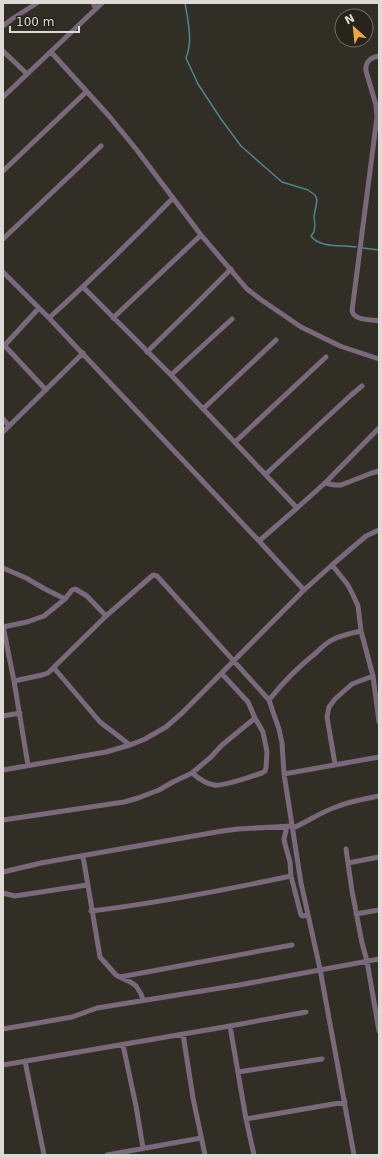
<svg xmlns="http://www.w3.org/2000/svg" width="382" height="1158" font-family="'DejaVu Sans',sans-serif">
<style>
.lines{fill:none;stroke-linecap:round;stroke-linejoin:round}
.stream{stroke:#4f858e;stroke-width:1.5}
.minor{stroke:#79697a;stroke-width:5}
</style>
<rect width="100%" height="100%" fill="#312e26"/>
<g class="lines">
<path class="stream" d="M185,3C188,21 193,41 186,58L198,84L221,119L241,146L282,182L308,190L315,195L317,200L314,217L315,225L314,232L311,236C319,248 342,245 356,247
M363,248L379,250"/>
<path class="minor" d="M93,3L96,9
M3,26L12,19L37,3
M3,51L27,74
M51,52L109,116L136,149L201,235L247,289L260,299L301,327L340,346L379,359
M379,56C371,57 365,62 366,71L376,105L377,117L352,311C355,321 370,319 379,321
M3,97L102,3
M3,171L86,92
M3,239L101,146
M3,272L49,318L259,541L304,590
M83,287L171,375L297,508L259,541
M49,318C92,279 133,239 173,198
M113,318L201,235
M4,345L46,390
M3,347L39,308
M147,352L195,305L231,269
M171,375L232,319
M203,409L276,340
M3,419L9,426
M3,432L83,353
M235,442L326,357
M266,474L350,396L362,386
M325,483L334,485H341L372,473L379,471
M297,508L325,483L379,428
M332,565L348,585L353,595L358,606L361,631L373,676L379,722
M3,568L26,578L45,589L65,599
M3,626L14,681L28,765
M3,627L27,622L44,616L65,599L72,590L75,589L77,590L87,596L106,616
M54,668L100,722L130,745
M14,681L42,675L48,673L106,616L153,575L157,576L269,700L273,712L279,729L282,743L284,774L301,883L320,969L354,1155
M269,700C284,681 298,667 317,652C322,647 327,642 334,639C342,635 352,633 361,631
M3,716L20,713
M335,764L327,717L329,707L335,699L352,684L373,676
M3,770L106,752L130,745L145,739L166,727L182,713L304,590L332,565L366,536L379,530
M192,773C198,778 206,784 214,785C222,787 252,776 262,773L265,771L266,768L267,752L263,732L255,718L248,702L222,674
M284,774L379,757
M3,820L124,802L138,798L159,790L173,782L192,773L211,757L222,745L255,718
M287,826L284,839L285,844L290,862L291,876L301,915L303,916L308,915
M293,828C307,822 321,812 336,807C350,801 364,799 379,796
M346,849L348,863
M83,856L100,957L116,975L132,983L136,986L141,994L143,1000
M379,857L348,863L352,891L362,943L367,961L379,1031
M3,872L41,863L222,831L238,829L293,826
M3,893L15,896L87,885
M91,911C159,903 225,890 291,876
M356,914L379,910
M120,977L292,945
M230,1026L246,1119L254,1155
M3,1029L72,1017L97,1008L239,985L379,959
M183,1034L193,1098L205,1155
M123,1045L136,1106L143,1148
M25,1061L44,1155
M3,1065L230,1026L306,1012
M238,1072L322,1059
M246,1119L345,1102
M107,1155L201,1138"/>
</g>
<rect width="382" height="1158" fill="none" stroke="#dcdad5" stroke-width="8"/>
<g transform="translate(354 28) rotate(333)"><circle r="19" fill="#27241c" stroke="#6f6d66"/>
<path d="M0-3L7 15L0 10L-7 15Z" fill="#f3a442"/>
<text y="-6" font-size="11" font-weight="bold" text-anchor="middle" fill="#dcdad5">N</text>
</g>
<path d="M10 26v6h69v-6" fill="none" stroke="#dcdad5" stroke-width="2"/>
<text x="16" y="26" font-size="12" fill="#dcdad5" stroke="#27241c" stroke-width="3" paint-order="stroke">100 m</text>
</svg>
